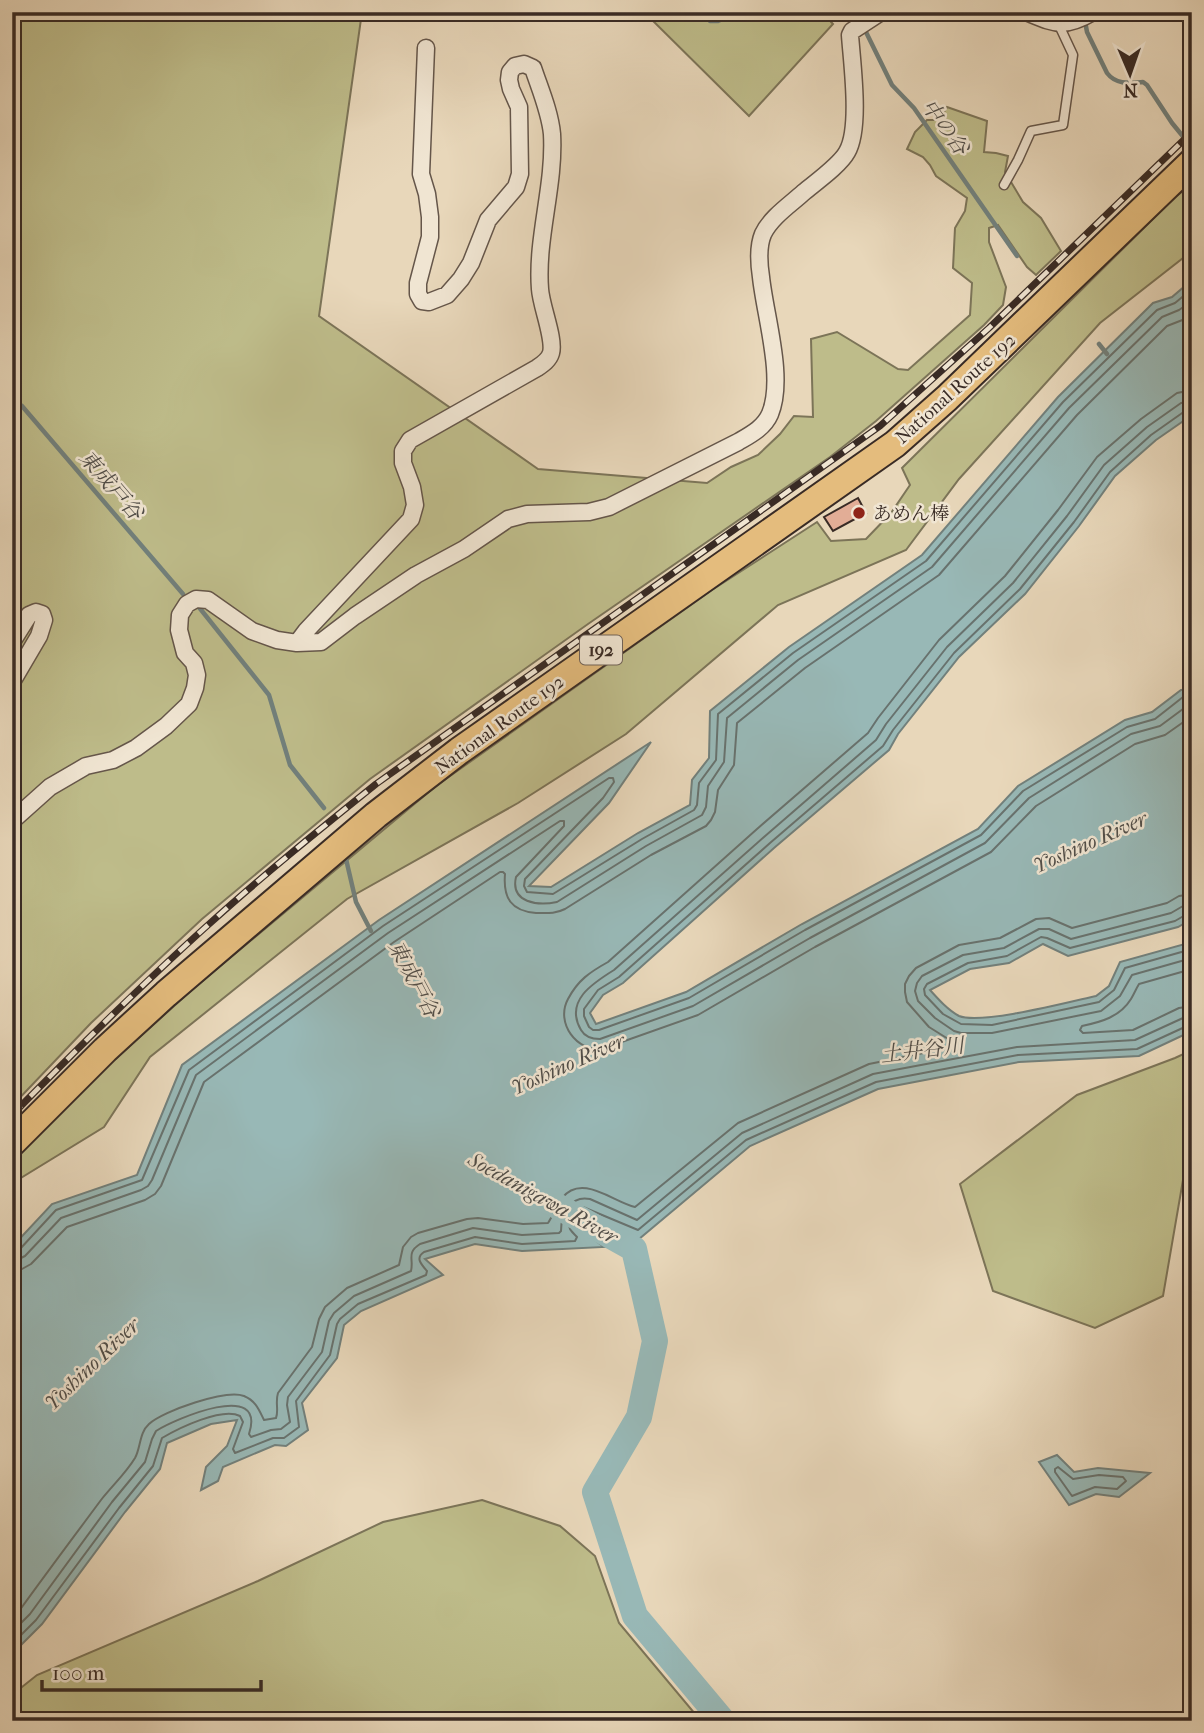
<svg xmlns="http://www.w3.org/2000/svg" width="1204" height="1733" font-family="'IM FELL French Canon','Noto Serif JP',serif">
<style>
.green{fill:#bebc8a;stroke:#7c7458;stroke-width:2}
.water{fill:#98b8b6;stroke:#72807c;stroke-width:2}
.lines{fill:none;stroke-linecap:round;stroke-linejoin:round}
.shore{stroke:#68726e;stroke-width:2}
.stream{stroke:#72807c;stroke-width:4.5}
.river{stroke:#98b8b6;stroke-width:26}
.building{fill:#e2ad96;stroke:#392b25;stroke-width:2}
.service-casing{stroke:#65564a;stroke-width:11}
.minor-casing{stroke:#65564a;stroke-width:19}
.trunk-casing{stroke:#392b25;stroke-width:30}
.service{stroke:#f0e5d2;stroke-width:8}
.minor{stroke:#f0e5d2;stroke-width:16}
.trunk{stroke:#e4bc7d;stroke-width:26}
.rail-casing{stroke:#392b25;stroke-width:7}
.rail{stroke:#f0e5d2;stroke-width:4.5;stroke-dasharray:13;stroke-linecap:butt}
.poi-dot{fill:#8f2418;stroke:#f0e5d2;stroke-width:2.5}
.labels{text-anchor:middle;stroke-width:5;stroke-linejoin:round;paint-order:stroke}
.shield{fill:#f0e5d2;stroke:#706359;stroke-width:2}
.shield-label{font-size:18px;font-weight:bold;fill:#392b25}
.street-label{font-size:19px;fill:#392b25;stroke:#f0e5d2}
.poi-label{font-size:19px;fill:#392b25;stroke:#f0e5d2;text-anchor:start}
.water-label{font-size:21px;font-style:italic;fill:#514e49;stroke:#f0e5d2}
</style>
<rect width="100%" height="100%" fill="#e8d7ba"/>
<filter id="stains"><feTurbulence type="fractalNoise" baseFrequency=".00286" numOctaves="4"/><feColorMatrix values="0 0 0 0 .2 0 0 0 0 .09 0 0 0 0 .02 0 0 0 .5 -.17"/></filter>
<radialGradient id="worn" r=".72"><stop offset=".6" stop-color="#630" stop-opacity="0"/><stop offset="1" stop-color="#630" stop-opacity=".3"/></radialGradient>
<path class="green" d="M12,12H362L319,316L538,469L707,483L731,467L758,455L780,434L794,416L813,417L811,339L837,332L898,369L908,370L970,315L972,283L953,268L955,228L965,211L967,198L936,176L930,165L923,157L907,149L915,132L927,120H939L947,107L987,121L984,152L996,153L1008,156L1005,172L1023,202L1041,218L1061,251L1036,275L1027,267L998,225L989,228V242L1006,287L1003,305L984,325L876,421L830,457L588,624L370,779L202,919L91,1023L12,1106Z
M644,12H822L833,24L749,116Z
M1192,184V251L1100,323L959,479L906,550L778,605L626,734L518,803L347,899L150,1057L104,1127L16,1181L12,1185V1159L61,1108L194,988L436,786L712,590L817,522L831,541L866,539L891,513L910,485L902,468L1174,198Z
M1192,1050V1176L1183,1180L1163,1296L1095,1328L993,1291L960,1184L1077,1095L1175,1058Z
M482,1500L560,1526L595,1556L619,1623L701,1721H12V1695L37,1675L258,1581L383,1522Z"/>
<path class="water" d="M1192,280V415L1156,440L1115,476L1079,526L1025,594L959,657L898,734L889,750L774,848L623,983L603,995L590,1013L596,1024L686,992L802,924L978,829L1018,786L1125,720L1152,712L1181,690L1192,689V919L1178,927L1068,956L1043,944L1009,963L970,969L930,990C939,1000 948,1010 959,1016C981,1025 1069,1002 1096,996L1109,986L1120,962L1192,942V1031L1139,1056L1019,1062L878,1089L750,1146L639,1239L583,1213L576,1226L604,1247L522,1251L475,1244L425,1259L443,1275L361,1311L344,1325L337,1358L302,1403L308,1430L286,1446L275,1445L223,1467L218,1481L201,1490L206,1467L227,1446L237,1420L211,1424L167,1443L160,1469L125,1512L42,1624L12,1654V1247L52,1204L137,1175L182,1065L379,920L651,742L609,803L529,886L551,887L638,833L690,805L692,780L709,758L710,711L789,647L922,555L1058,397L1153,303L1172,297Z
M1057,1455L1074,1472L1098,1468L1150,1473L1119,1497L1096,1494L1069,1505L1039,1462Z"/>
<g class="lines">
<path class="shore" d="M1192,390L1177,393L1141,419L1097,457L1058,510L1005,576L939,640L878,718L868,733L757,829L608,962C590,972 578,980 568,999C555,1023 577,1052 602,1049L698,1015L815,947L991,852L1036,806L1135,744L1165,735L1192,716
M1192,401L1181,403L1147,427L1104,465L1067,516L1013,583L947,647L886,724L876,740L764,837L614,970C593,983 564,1001 581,1030C585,1037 591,1039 600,1039L693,1006L810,938L985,843L1029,798L1131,734L1160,726L1187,706L1192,705
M1192,410L1185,411L1151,435L1110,472L1074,522L1020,589L954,653L893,730L883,746L770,843L619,977L598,990L584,1009V1016L589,1027L593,1030H599L689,998L805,930L981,835L1023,791L1127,727L1155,719L1183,697L1192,696
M1192,905L1183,906L1171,913L1071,939L1049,929H1039L1004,948L963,955L922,976L917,983L915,991L918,1001L935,1018L954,1031L961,1033H992L1101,1011L1120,996L1132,975L1192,958
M1192,914H1187L1175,921L1070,948L1047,938L1041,937L1007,956L968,963L927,984L924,989L925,995L943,1014L961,1024L992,1025L1099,1002L1114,990L1125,968L1192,949
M1192,969L1139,984C1136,989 1134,994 1131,999C1120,1017 1101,1022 1082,1026L1080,1030L1083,1033L1133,1030L1179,1008L1192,1006
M12,1251L20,1249L56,1210L142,1180L189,1070L383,926L609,778H613L614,782L603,798L525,879L524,886L527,892L553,894L642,839L694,810L697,805L699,783L716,760L718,714L793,653L926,561L1063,402L1157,310L1175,303L1192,289
M12,1260L19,1259L25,1256L61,1218L141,1190L148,1186L152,1180L196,1075L388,933L560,821H564V826L516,877C510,903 538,906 557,902L646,846L702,815L706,807L708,786L724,762L727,718L798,660L932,567L1069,408L1162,317L1179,310L1192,301
M12,1270L22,1269L31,1264L67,1227L145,1200L155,1194L161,1186L204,1082L394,942L500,872H503L505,874C503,898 511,911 536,913C547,913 555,914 565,909L651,855L706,826L711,820L715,812L718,790L734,765L737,723L805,668L939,575L1077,415L1167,326L1185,319L1192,314
M1058,1467L1073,1479L1099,1475L1123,1477L1126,1481L1117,1489L1095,1487L1072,1496L1055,1472V1469Z
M12,1617L22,1607C48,1571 75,1535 101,1500C112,1486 126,1473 135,1458C141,1447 139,1433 149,1424C163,1411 226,1389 244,1396C256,1401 259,1410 264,1420L276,1418C279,1411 275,1402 278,1393L312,1347L319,1319L325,1307L347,1288L399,1265L403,1247L411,1237L418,1233L467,1219L478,1218L523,1224L548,1223C553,1216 556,1205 562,1198C582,1173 613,1202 635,1207L738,1123L869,1064L953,1047L955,1045L953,1042L929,1027L907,1002L905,992V984L909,976L916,968L959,945L1000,938L1036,919L1049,918L1072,928L1167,903L1179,896L1192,894
M12,1632L30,1614L112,1502L145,1462L152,1439L156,1431C175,1419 267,1379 249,1434L251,1437L271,1430L281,1429L290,1422L287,1405L288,1397L322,1352L329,1321L334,1313L354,1296L411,1271C414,1259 406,1253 420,1244L473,1228L522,1235L559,1233L561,1231C561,1213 571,1195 590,1199L637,1220L742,1133L873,1074L1017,1047L1135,1040L1183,1018L1192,1016
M12,1644L36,1620L119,1508L153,1466L162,1438C179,1428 222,1407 240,1416L243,1422L233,1449L235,1453L273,1438H284L299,1427L296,1401L330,1355L337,1324L340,1319L358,1304L426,1275L427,1271C421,1264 415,1258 424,1252L475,1237L522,1244L575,1241L577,1237C576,1236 571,1231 570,1229C567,1221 576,1210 583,1207L638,1230L746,1140L876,1082L1018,1055L1137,1049L1187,1026L1192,1025"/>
<path class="stream" d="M702,12L710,21H718L733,14L755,12
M1085,21L1087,32L1107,73C1116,85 1130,83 1143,82L1147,85L1172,123L1190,145
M864,28L892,85L914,108L1017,256
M1099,344L1107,354
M12,400L22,406L183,594
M198,606L269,695L290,765L324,808
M346,859L356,902L371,931"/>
<path class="river" d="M548,1201L634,1249L655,1341L639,1417L595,1492L635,1616L723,1721"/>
</g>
<path class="building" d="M858,498L866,513L833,531L824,517Z"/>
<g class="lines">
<defs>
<path id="service" d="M1004,185L1018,160L1031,131L1063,125L1073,55L1058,23"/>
<path id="minor" d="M1026,12C1056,24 1063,29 1093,12
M12,642L29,615L36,612L42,614L44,620L39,636L12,682
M297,643L306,631L411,519L415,505L412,487L403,463V451L410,440L537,368C543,364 549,360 551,353C555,339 541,306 540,289C536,238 555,186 552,134C550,112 540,89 533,68L524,64L515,66L510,72L509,80L511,89L519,107L520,174L516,187L488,220L471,263L461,279L447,295L429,302L422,301L418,294V283L430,237V217L427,194L421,174L426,48
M12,821L50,787L86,766L113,760L136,748L166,726L189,704L195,688L197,675L194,663L185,653L179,630L180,615L187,604L196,599L208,600L252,631L277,640L297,643L321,642L355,616L416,575L464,549L508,519L527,514L589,512L609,507L738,442C750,435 764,428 770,414C785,378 765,316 761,277C759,264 758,246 763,234C771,217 791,204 804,192C816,182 840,165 847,152C861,128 852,64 850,35L852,31L881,12"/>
<path id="trunk" d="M12,1143L105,1050L166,994L376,815L459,751L895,444L947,398L1192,162"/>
</defs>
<use href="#service" class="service-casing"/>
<use href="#minor" class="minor-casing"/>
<use href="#trunk" class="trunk-casing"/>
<use href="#service" class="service"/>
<use href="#minor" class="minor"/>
<use href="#trunk" class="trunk"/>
<defs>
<path id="rail" d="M12,1115C76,1050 140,986 208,925C262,876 319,830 376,784L880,426L989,328L1192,132"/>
</defs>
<use href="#rail" class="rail-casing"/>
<use href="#rail" class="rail"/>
</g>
<circle class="poi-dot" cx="859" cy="513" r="7"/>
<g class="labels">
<rect class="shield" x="580" y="635.5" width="42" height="29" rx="5"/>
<g class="shield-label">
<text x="601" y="656">192</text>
</g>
<g class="street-label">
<text transform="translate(955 388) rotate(-42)" y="7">National Route 192</text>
<text transform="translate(499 724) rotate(-36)" y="7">National Route 192</text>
</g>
<g class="poi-label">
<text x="873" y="520">あめん棒</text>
</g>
<g class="water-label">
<text transform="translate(945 127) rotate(54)" y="7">中の谷</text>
<text transform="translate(111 485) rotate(49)" y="7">東成戸谷</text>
<text transform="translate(1090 842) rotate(-24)" y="7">Yoshino River</text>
<text transform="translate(414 979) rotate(62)" y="7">東成戸谷</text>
<text transform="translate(922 1050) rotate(-7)" y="7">土井谷川</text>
<text transform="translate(568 1064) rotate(-24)" y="7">Yoshino River</text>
<text transform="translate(543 1198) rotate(29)" y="7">Soedanigawa River</text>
<text transform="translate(92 1364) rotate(-44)" y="7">Yoshino River</text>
</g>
</g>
<rect width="1204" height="1733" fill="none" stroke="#e8d7ba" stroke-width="42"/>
<rect x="14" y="14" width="1176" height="1705" fill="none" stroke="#392b25" stroke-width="3.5"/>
<rect x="21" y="21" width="1162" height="1691" fill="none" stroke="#392b25" stroke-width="2"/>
<g transform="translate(1130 74) rotate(178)" stroke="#f0e5d2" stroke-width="5" paint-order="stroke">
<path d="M0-5L12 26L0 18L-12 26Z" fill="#392b25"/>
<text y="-10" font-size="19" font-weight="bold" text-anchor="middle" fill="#392b25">N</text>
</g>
<path d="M42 1680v10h219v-10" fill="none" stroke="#392b25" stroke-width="3.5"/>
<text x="52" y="1680" font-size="21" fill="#392b25" stroke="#f0e5d2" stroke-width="5" paint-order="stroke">100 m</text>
<rect width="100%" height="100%" filter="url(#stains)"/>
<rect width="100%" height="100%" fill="url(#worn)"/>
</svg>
